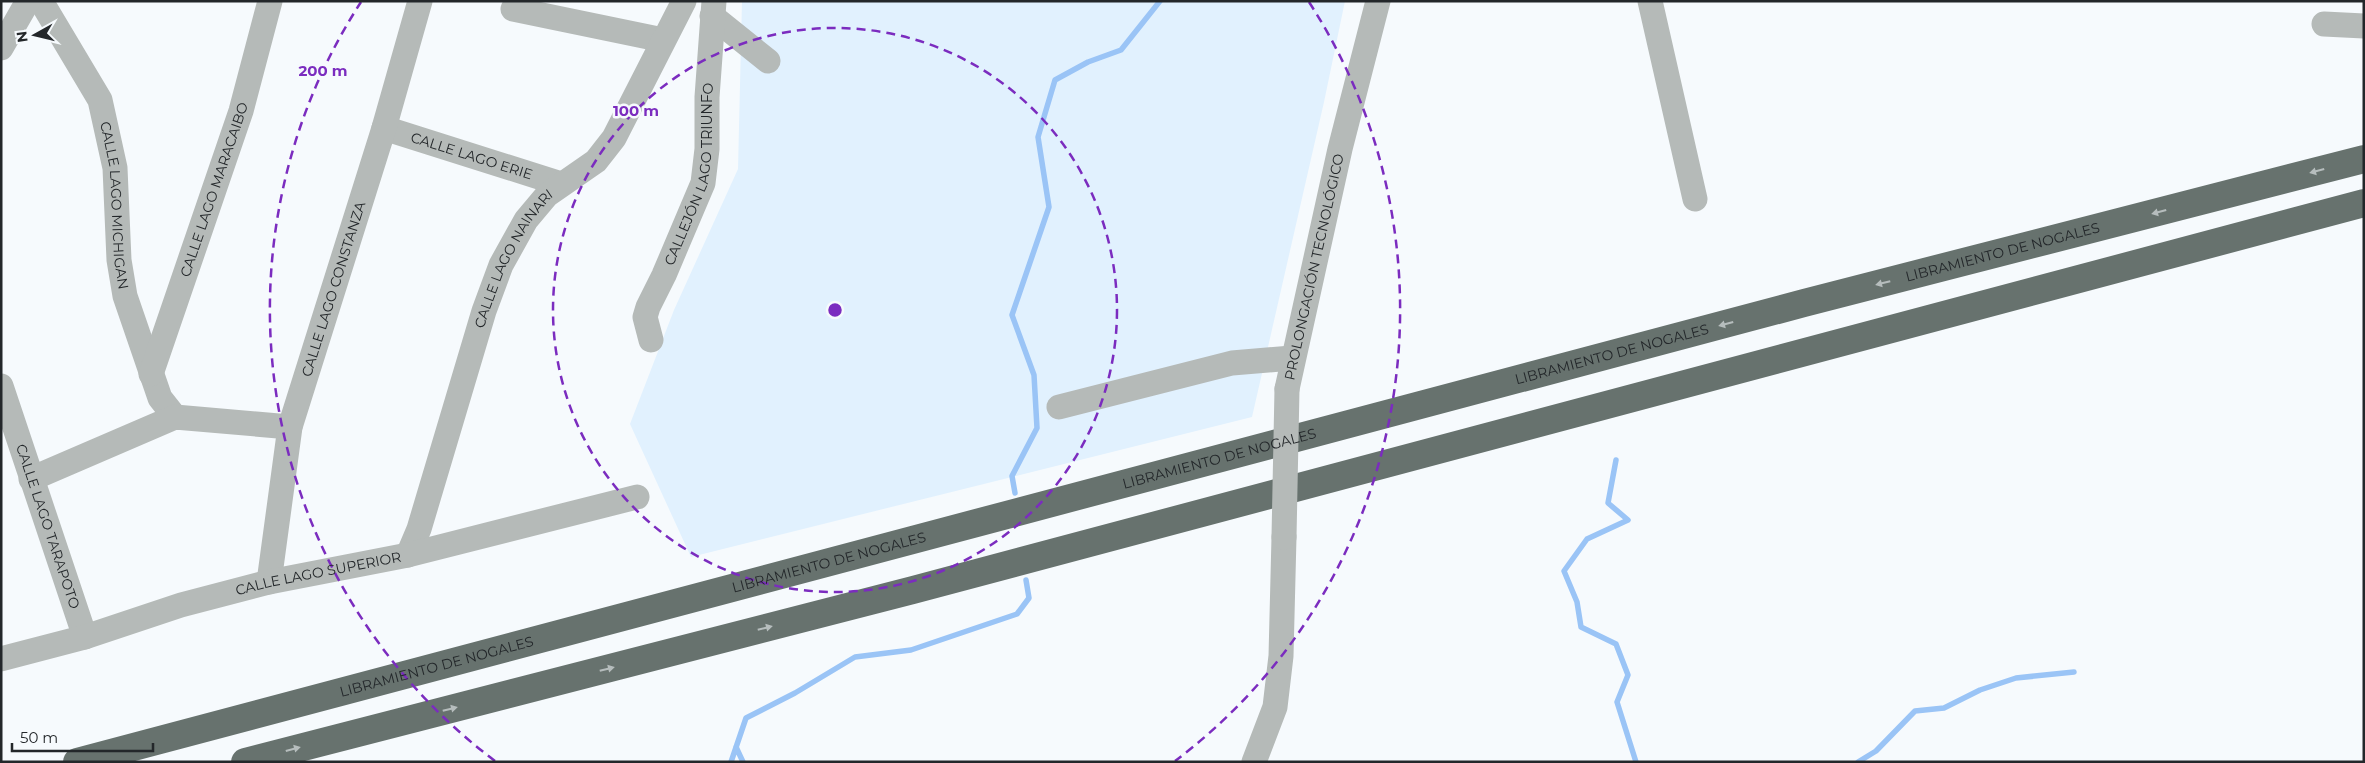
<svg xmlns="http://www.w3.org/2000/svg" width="2365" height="763" font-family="Montserrat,sans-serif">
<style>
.built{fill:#e1f1fe}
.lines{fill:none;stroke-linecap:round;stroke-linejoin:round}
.stream{stroke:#9ac4f6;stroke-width:5.5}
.minor{stroke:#b5bab8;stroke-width:25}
.highway{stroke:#67726e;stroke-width:28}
.minor-bridge{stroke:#b5bab8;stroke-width:25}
.oneway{fill:#b6bdbd}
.ring{fill:none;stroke:#7b2cbf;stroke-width:2.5;stroke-dasharray:9 6}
.labels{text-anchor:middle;stroke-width:5;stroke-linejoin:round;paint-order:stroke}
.street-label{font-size:14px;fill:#23272a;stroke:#f6fafd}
.centre{fill:#7b2cbf;stroke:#f6fafd;stroke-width:2.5}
.ring-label{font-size:15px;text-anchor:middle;font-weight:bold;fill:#7b2cbf;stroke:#f6fafd;stroke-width:5;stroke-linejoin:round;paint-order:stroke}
</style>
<rect width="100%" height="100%" fill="#f6fafd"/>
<path class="built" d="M742,1H1345L1324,102L1252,417L691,557L630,424L674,310L738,169Z"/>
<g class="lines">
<path class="stream" d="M1616,460L1608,503L1628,520L1587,539L1564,571L1577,602L1581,627L1616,644L1628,675L1617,702L1636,762
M1015,493L1012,476L1037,428L1034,375L1012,315L1049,207L1038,137L1055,80L1088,62L1121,50L1160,1
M736,747L743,762
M731,762L746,718L795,693L855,657L911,650L1017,614L1029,598L1026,580
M1858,762L1876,751L1915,711L1944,708L1980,690L2016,678L2074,672"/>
<g class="minor">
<path id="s1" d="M41,1L100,100L115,168L119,260L125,296L160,398L175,417"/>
<path d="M1650,1L1695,199"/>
<path d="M513,9L663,40"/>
<path d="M712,16L768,61"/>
<path d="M2324,24L2364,26"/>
<path d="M1,48L28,1"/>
<path id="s2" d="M384,128L561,184"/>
<path id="s3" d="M651,340L645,317L648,307L664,275L703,183L707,149V97L714,1"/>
<path id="s4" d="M151,374L241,111L270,1"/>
<path id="s5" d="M1,386L85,637"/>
<path id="s6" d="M1287,389L1340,149L1378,1"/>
<path d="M1059,407L1232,363L1292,358"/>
<path d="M31,479L175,417L290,427"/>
<path id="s7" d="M408,555L419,529L484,311L501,265L526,220L547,195L596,161L614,138L684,1"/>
<path id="s8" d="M269,582L290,427L384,128L420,1"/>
<path id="s9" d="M1,659L85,637L181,605L269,582L408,555L637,497"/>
<path d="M1254,762L1275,707L1281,656L1284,537"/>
</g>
<g class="highway">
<path id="s10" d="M77,762L1804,303L2364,159"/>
<path d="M245,762L913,590L2364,203"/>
</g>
<path class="minor-bridge" d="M1284,537L1287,389"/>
</g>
<defs><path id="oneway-solid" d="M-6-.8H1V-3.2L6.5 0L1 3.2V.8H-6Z" transform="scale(1.25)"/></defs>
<g class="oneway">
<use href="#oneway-solid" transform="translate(2317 171) rotate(165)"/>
<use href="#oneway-solid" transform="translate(2159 212) rotate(165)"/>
<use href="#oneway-solid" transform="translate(1883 283) rotate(166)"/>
<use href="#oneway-solid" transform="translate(1726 324) rotate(165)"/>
<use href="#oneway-solid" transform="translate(765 628) rotate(-14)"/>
<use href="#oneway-solid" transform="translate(607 669) rotate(-14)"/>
<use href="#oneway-solid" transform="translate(450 709) rotate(-14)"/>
<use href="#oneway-solid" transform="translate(293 749) rotate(-15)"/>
</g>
<g class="ring">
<circle cx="835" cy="310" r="282"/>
<path d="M495 761A565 565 0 0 1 361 2M1309 2A565 565 0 0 1 1175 761"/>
</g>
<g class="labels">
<g class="street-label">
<text dy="5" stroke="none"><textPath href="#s2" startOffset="92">CALLE LAGO ERIE</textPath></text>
<text dy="5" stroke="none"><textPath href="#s3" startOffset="176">CALLEJÓN LAGO TRIUNFO</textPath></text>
<text dy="5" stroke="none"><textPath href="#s4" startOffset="195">CALLE LAGO MARACAIBO</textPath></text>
<text dy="5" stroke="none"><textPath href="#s1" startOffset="222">CALLE LAGO MICHIGAN</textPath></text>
<text dy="5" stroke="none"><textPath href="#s10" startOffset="1992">LIBRAMIENTO DE NOGALES</textPath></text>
<text dy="5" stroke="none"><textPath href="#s7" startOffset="316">CALLE LAGO NAINARI</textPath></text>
<text dy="5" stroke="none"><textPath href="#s6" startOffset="125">PROLONGACIÓN TECNOLÓGICO</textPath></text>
<text dy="5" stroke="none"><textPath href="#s8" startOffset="301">CALLE LAGO CONSTANZA</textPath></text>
<text dy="5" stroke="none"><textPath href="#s10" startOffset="1588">LIBRAMIENTO DE NOGALES</textPath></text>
<text dy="5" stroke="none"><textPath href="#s10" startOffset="1182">LIBRAMIENTO DE NOGALES</textPath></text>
<text dy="5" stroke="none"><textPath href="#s5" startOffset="148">CALLE LAGO TARAPOTO</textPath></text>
<text dy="5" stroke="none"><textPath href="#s10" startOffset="778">LIBRAMIENTO DE NOGALES</textPath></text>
<text dy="5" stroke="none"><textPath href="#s9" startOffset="329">CALLE LAGO SUPERIOR</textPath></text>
<text dy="5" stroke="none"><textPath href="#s10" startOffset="372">LIBRAMIENTO DE NOGALES</textPath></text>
</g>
</g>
<circle cx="835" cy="310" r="8" class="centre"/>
<g class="ring-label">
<text x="323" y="76">200 m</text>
<text x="636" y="116">100 m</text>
</g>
<rect width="2365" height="763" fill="none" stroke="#23272a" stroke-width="5"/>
<g transform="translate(35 35) rotate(262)" stroke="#f6fafd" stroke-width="4" paint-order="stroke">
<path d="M0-4L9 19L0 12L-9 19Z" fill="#23272a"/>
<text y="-8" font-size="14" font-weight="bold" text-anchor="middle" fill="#23272a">N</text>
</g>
<path d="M12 743v8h141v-8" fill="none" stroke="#23272a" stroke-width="2.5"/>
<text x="20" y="743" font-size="15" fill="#23272a" stroke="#f6fafd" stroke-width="4" paint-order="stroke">50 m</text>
</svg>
